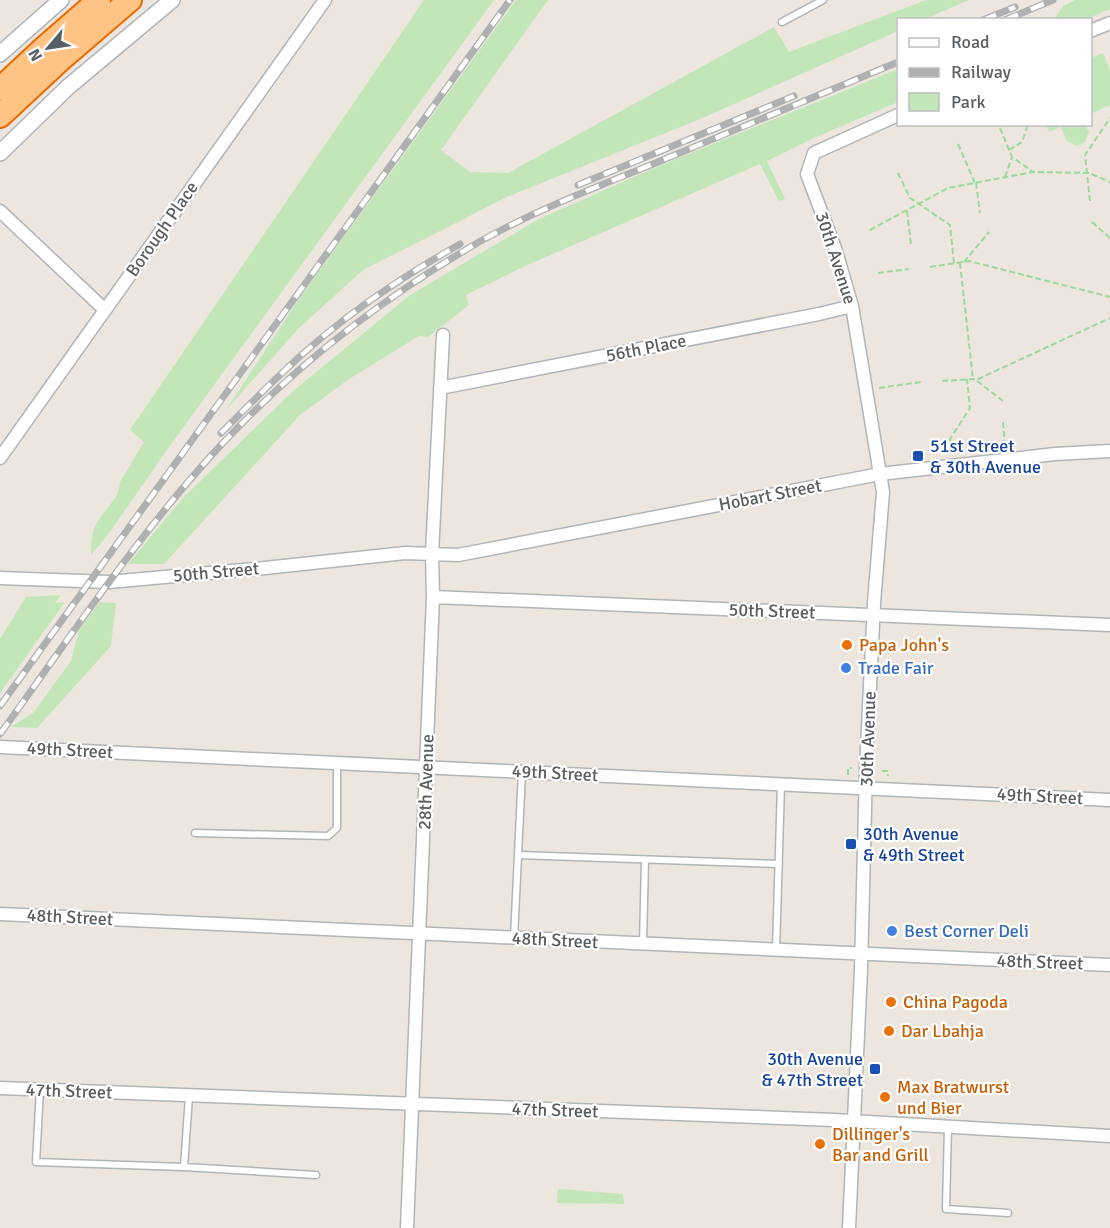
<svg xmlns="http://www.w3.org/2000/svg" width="1110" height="1228" font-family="Signika,sans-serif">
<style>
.green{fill:#c3e6b9}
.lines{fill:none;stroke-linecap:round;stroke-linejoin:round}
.service-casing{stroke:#b0b5b8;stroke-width:9}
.minor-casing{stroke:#b0b5b8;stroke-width:15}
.tertiary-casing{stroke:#b0b5b8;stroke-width:18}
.motorway-casing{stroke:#eb6b00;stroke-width:26}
.path{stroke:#9bd99d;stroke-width:2;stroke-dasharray:6 3;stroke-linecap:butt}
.service{stroke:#fff;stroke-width:6}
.minor{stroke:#fff;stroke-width:12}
.tertiary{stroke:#fff;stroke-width:15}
.motorway{stroke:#ffc383;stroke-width:22}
.rail-casing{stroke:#afb0b1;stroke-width:7}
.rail{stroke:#fff;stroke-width:4.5;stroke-dasharray:14;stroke-linecap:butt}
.transit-dot{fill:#1a4fb4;stroke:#fff;stroke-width:2}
.food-dot{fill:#e8710a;stroke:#fff;stroke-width:2}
.shop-dot{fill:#3f7fe0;stroke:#fff;stroke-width:2}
.labels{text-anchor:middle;stroke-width:4.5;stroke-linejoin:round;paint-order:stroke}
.street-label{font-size:18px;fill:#585e61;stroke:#fff}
.transit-label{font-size:18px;fill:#164399;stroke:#fff;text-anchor:start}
.food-label{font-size:18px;fill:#c56008;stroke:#fff;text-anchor:start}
.shop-label{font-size:18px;fill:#366cbe;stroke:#fff;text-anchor:start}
</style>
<rect width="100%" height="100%" fill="#ece6df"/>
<path class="green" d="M424,0H494L169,447L107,536L91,555C91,546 91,536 95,527C101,511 120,500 120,482L144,442L130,430Z
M516,0H548L441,150L470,172L508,173L774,27L789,52L926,0H969L925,19L898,20V31L698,120L507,197L363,270L299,328L226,410L301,296Z
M1075,0H1110V9L1087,19H1050L1056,17L1063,6Z
M1103,53L1110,70V105L1091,114V58Z
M898,69V102L814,138L767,161L785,199L779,201L760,164L523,267L466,295L469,305L428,337L419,336L349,379L300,415L164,564H128L183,498L292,392L410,295L537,220L654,168Z
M1046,125H1085L1089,132L1085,142L1077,146L1067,141L1061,127L1049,132Z
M61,595L55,603L65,602L0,693V639L26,597Z
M100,602L116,603L111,646L37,728L11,727L33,713L71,661L79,630Z
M558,1189L623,1194L624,1204L557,1203Z"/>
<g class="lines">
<defs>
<path id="service" d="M782,22L823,0
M195,833L328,836L337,828V763
M518,855L779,864
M514,938L522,772
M643,944L645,860
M776,950L781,784
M40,1089L36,1162L184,1167L316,1175
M948,1127L946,1209L1008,1213
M184,1167L189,1096"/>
<path id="minor" d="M1090,31L1110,23
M0,211L105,310
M440,388L819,314L852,306
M0,458L325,0
M0,578L109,582L265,568L405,553L458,555L880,474L1055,454L1110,451
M433,597L1110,625
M0,747L1110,800
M0,914L1110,965
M0,1088L834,1120L1110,1136
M407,1228L433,597L432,554L443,335
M849,1228L861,969L866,769L874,603L883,492L852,306L835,248L807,174L814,153L898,115"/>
<path id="tertiary" d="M0,54L61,0
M0,153L68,87L172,0"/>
<path id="motorway" d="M0,89L44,48L99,0
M0,116L59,61L130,0"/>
</defs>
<use href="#service" class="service-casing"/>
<use href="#minor" class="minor-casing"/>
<use href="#tertiary" class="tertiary-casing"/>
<use href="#motorway" class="motorway-casing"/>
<path class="path" d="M1000,128L1012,157L1033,172
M958,144L975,183
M1009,150L1022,142L1028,124
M898,173L910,198L950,225L954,263
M1005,177L1012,157
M976,183L980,213
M1090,201L1085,155L1110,118
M907,211L911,244
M1092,222L1110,238
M870,230L948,188L1033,172L1089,173L1110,182
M964,262L989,232
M960,263L973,379
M930,267L969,261L1110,297
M878,273L909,269
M942,381L973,379L976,380L1110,318
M977,381L1003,401
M879,388L921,382
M1003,422L1005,445
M951,450L950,439L970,408L967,379
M882,771H888V776
M848,775V768H852"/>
<use href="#service" class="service"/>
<use href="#minor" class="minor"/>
<use href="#tertiary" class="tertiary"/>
<use href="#motorway" class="motorway"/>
<defs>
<path id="rail" d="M983,20L1015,7
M1005,20L1053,0
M578,185L794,96
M221,433C259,395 297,356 340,323C378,293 418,268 460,244
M0,706L510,0
M0,734C71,636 138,534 221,445C296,365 384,297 479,242C534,211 594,188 653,164C735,130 817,96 898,62"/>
</defs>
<use href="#rail" class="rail-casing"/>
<use href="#rail" class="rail"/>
</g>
<g class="transit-dot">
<rect x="912" y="450" width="12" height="12" rx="3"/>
<rect x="845" y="838" width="12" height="12" rx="3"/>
<rect x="869" y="1063" width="12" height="12" rx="3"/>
</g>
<g class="food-dot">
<circle cx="847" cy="645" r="6"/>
<circle cx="891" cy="1002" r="6"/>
<circle cx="889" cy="1031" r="6"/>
<circle cx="885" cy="1097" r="6"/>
<circle cx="820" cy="1144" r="6"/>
</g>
<g class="shop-dot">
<circle cx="846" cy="668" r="6"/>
<circle cx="892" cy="931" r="6"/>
</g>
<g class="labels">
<g class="street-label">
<text transform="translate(162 229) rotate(-55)" y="6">Borough Place</text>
<text transform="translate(836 258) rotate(72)" y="6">30th Avenue</text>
<text transform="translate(646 348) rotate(-11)" y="6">56th Place</text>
<text transform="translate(770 495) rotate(-11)" y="6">Hobart Street</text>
<text transform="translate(216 572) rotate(-5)" y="6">50th Street</text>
<text transform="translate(772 611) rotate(2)" y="6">50th Street</text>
<text transform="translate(868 739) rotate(-88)" y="6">30th Avenue</text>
<text transform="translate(70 750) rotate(3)" y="6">49th Street</text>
<text transform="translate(555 773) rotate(3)" y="6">49th Street</text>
<text transform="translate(426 782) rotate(-88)" y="6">28th Avenue</text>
<text transform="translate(1040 796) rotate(3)" y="6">49th Street</text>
<text transform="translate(70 917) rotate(3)" y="6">48th Street</text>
<text transform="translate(555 940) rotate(3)" y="6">48th Street</text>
<text transform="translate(1040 962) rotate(2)" y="6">48th Street</text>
<text transform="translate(69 1091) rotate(2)" y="6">47th Street</text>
<text transform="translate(555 1110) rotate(2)" y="6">47th Street</text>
</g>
<g class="transit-label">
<text x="930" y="452">51st Street<tspan x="930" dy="21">&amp; 30th Avenue</tspan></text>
<text x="863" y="840">30th Avenue<tspan x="863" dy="21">&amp; 49th Street</tspan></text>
<text x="863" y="1065" text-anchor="end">30th Avenue<tspan x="863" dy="21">&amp; 47th Street</tspan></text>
</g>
<g class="food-label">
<text x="859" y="651">Papa John's</text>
<text x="903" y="1008">China Pagoda</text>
<text x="901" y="1037">Dar Lbahja</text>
<text x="897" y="1093">Max Bratwurst<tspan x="897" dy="21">und Bier</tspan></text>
<text x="832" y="1140">Dillinger's<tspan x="832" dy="21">Bar and Grill</tspan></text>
</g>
<g class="shop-label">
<text x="858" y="674">Trade Fair</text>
<text x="904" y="937">Best Corner Deli</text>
</g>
</g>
<rect x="897" y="18" width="195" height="108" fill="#ffffff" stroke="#bcbfc0" stroke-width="1.5"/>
<rect x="909" y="38" width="30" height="9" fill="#ffffff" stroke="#bcbfc0" stroke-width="1.5"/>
<text x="951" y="48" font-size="18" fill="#585e61">Road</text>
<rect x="909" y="68" width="30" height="9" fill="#afb0b1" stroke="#bcbfc0" stroke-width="1.5"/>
<text x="951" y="78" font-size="18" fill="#585e61">Railway</text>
<rect x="909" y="93" width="30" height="18" fill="#c3e6b9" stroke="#bcbfc0" stroke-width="1.5"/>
<text x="951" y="108" font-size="18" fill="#585e61">Park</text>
<g transform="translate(48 48) rotate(241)" stroke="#ffffff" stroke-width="4.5" paint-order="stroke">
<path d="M0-4.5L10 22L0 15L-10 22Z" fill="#585e61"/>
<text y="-9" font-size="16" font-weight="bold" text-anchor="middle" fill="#585e61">N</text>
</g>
</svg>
